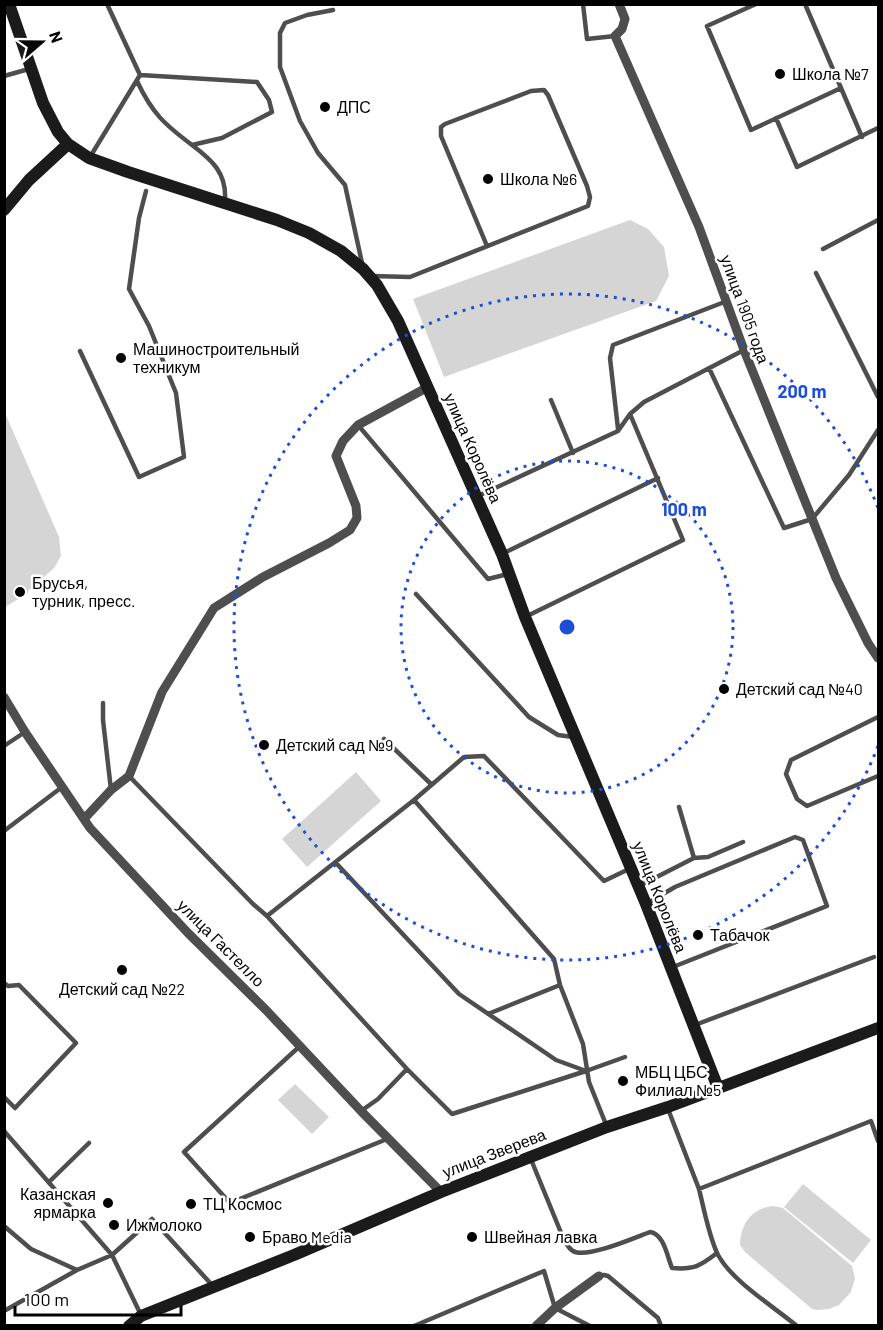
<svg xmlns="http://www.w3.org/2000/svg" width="883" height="1330" font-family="Barlow,sans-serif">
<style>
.green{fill:#d5d5d5}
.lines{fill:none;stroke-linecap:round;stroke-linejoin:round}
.service{stroke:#4e4e4e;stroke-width:4.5}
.minor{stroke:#4e4e4e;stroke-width:9}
.secondary{stroke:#1b1b1b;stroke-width:12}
.ring{fill:none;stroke:#1d4ed8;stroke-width:3;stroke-dasharray:3 6}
.poi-dot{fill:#000;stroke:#fff;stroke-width:2}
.labels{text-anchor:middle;stroke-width:5;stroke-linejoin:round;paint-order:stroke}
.poi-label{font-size:16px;fill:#000;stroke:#fff;text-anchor:start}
.street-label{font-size:16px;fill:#000;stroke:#fff}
.centre{fill:#1d4ed8;stroke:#fff;stroke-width:3}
.ring-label{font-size:18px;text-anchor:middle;font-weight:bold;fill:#1d4ed8;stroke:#fff;stroke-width:5;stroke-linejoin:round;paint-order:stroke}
</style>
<rect width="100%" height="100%" fill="#fff"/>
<path class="green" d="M630,220L648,229L664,247L669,276L656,301L444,377L413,299Z
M5,413L59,537L61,556L54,568L28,591V593L5,607Z
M356,772L381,801L307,867L282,839Z
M295,1084L329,1117L312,1134L278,1100Z
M803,1184L871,1240L853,1263L784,1207Z
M773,1206L783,1208L852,1266L855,1278L851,1292L839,1305L829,1309L817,1310L812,1309L745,1252L740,1245C741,1223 751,1209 773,1206Z"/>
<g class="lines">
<path class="service" d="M583,4L587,39L615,36
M756,4L707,26L751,130L841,88
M805,4L862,137
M333,10L307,15L285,23L280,33V67L300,121L318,153L345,185L362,263
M4,76L29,69
M137,81C152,113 164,124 192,145L222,138L272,112L269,100L257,82L140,75
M776,118L797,167L878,128
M192,145C212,160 227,173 225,201
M90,157L140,75L107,4
M823,249L878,220
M816,273L878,397
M372,276L410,277L588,206L590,197L587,186L548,95L544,90L531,91L445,124L441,127V136L487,246
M80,351L139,477L184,457L176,393L149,326L129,289L139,218L146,191
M709,368L784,528L812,519L849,475L878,430
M551,400L573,453
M358,425L488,579L508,574
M618,429L610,358L613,345L727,301
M478,496L618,431L630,414L644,402L744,350
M504,553L658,478
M416,594L529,717L558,735L573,737
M525,617L683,540L630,414
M103,703V720L111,790
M878,717L791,760L786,774L797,799L807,806L878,776
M384,739L431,784
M4,746L25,732
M129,776L253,904L267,916L407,1069L452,1114L586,1071L625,1057
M414,800L554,959L560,985L583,1044L589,1082L607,1127
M679,807L694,858
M4,831L62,787
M336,863L459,994L556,1060L586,1071
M639,886L694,858L708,857L743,842
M646,904L675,887L795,837L803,840L827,906L673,967
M267,916L414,800L464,757L484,756L604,881L629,869
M4,983L8,986L19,985L76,1043L15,1108L4,1097
M488,1014L560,985
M695,1025L874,957
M300,1046L184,1152L230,1203L387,1139
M668,1109L699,1189L871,1121L878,1141
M361,1111L378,1099L407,1069
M4,1131L112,1255L141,1315
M530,1157L564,1240C566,1243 569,1249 573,1251C586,1259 634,1238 650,1232C664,1234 667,1256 672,1268C694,1270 700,1266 717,1253
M49,1182L89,1143
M699,1189C704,1209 709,1237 718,1255C733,1282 773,1306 797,1326
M4,1226L31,1249L77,1270
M599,1276L604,1275L608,1276L658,1318L661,1326
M4,1311L77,1270L112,1255L152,1219L212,1285
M414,1326L544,1271L555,1308L590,1326"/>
<path class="minor" d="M619,4L625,19L622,29L615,36L699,227L744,350L836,578L868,643L878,658
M4,697L25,732L90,828L188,933L266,1010L361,1111L441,1192
M84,819L111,790L129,776L162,692L214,608L263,577L329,543L350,530L357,518L356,506L336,456L343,441L358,425L428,387
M536,1326L555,1308L599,1276"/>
<path class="secondary" d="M9,4L43,103L58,132L68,144L89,158L128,172L277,220L309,233L341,251L363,269L377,285L398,321L502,554L525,617L646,904L718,1088
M4,210L29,180L68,144
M129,1326L141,1316L294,1255L441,1192L607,1127L668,1107L878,1028"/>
</g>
<g class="ring">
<circle cx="567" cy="627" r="166"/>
<path d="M878 746A333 333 0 1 1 878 508"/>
</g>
<g class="poi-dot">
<circle cx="780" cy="74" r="6"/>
<circle cx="325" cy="107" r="6"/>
<circle cx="488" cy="179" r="6"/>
<circle cx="121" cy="358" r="6"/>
<circle cx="20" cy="592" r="6"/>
<circle cx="724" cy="689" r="6"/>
<circle cx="264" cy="745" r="6"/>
<circle cx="698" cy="935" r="6"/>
<circle cx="122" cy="970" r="6"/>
<circle cx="623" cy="1081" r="6"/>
<circle cx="108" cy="1203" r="6"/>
<circle cx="191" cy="1204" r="6"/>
<circle cx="114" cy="1225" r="6"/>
<circle cx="250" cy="1237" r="6"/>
<circle cx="472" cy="1237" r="6"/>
</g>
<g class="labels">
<g class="poi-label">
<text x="792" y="80">Школа №7</text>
<text x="337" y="113">ДПС</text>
<text x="500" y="185">Школа №6</text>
<text x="133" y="355">Машиностроительный<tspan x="133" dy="18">техникум</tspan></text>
<text x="32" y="589">Брусья,<tspan x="32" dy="18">турник, пресс.</tspan></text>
<text x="736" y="695">Детский сад №40</text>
<text x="276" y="751">Детский сад №9</text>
<text x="710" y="941">Табачок</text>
<text x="122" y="995" text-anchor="middle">Детский сад №22</text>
<text x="635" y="1078">МБЦ ЦБС<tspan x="635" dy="18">Филиал №5</tspan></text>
<text x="96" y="1200" text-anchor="end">Казанская<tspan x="96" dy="18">ярмарка</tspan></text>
<text x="203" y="1210">ТЦ Космос</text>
<text x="126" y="1231">Ижмолоко</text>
<text x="262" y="1243">Браво Media</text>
<text x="484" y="1243">Швейная лавка</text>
</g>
<g class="street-label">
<text transform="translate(745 309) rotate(70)" y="6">улица 1905 года</text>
<text transform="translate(473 448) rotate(66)" y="6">улица Королёва</text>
<text transform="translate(660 897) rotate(68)" y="6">улица Королёва</text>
<text transform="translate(221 943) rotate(45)" y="6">улица Гастелло</text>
<text transform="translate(494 1153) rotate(-21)" y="6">улица Зверева</text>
</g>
</g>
<circle cx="567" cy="627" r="9" class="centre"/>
<g class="ring-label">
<text x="802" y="398">200 m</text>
<text x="684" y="516">100 m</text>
</g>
<rect width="883" height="1330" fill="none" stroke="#000000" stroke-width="12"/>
<g transform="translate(42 42) rotate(70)" stroke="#ffffff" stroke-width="4.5" paint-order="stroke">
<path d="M0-4.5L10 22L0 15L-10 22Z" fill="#000000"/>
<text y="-9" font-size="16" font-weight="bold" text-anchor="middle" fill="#000000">N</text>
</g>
<path d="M15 1306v9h166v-9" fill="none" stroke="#000000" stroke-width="3"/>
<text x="24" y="1306" font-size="18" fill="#000000" stroke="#ffffff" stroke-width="4.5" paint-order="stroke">100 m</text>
</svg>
